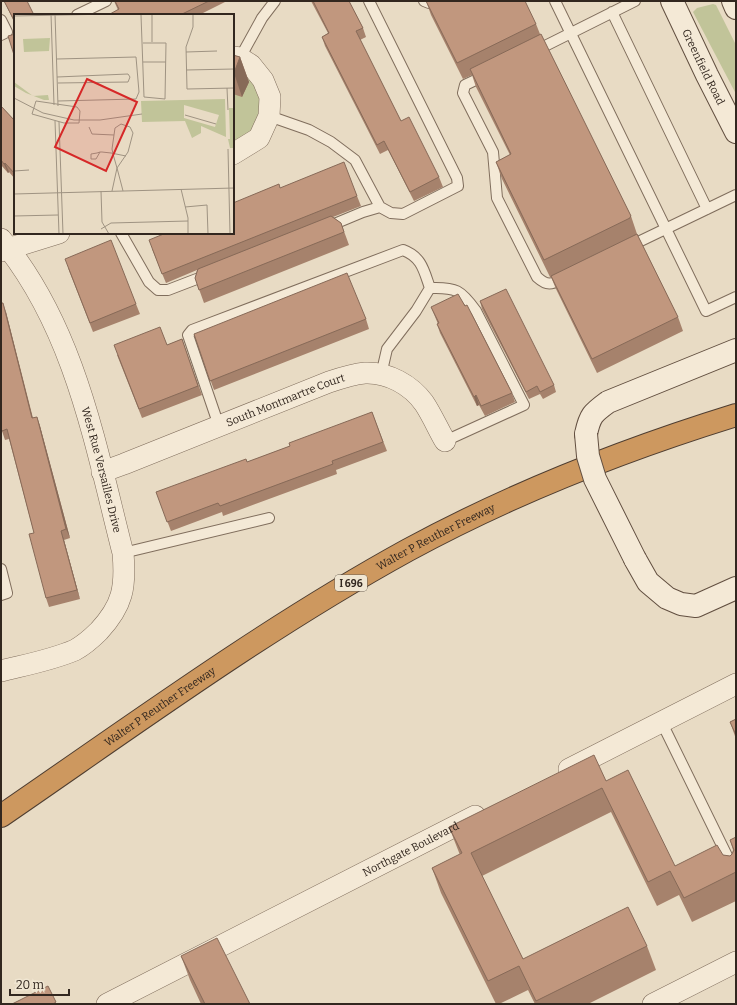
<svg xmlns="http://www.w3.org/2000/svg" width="737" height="1005" font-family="Bitter,serif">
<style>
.green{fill:#c1c499}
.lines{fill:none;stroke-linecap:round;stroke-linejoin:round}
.service-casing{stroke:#806e5d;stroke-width:12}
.minor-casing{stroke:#806e5d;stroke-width:22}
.secondary-casing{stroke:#624f40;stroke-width:24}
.motorway-casing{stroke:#4e3d30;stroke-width:24}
.service{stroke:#f4e9d6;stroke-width:10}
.minor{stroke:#f4e9d6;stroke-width:21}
.secondary{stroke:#f4e9d6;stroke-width:22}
.motorway{stroke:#cd985f;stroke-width:22}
.secondary-bridge-casing{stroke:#624f40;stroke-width:24;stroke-linecap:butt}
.secondary-bridge{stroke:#f4e9d6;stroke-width:22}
.wall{fill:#a6826c}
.shaded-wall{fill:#876a58}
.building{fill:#c1977e;stroke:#876a58}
.labels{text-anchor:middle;stroke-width:3;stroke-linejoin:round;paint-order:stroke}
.shield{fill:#f0e6d2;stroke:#6b6055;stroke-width:1}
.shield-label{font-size:10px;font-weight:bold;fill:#32271f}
.street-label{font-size:11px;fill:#32271f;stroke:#f0e6d2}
.inset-road{fill:none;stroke:#9f9382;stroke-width:1}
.view{fill:#d62828;fill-opacity:0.15;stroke:#d62828;stroke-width:2}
.inset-edge{fill:none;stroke:#32271f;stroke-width:2}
</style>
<rect width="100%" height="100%" fill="#e8dbc4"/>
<path class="green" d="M713,4L716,5L736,45V94L693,12L697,8Z
M233,70L247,77L253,83L260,99L261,108L253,129L233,144Z"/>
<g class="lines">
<defs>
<path id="service" d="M424,1L429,3L433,1
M555,1L706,311L736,297
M612,12L707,209
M77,15L106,1
M1,20L7,32L1,35
M535,51L635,1
M240,58L262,18L275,1
M486,75L465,85L463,93L493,152L497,198L537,277C548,287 552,284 565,278
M269,116L309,130L331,142L355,160L380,207
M327,227L363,212L380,207L391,213L403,214L458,186L457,178L369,1
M121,233L149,282L158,290H168L207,275
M630,246L736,195
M430,288C456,287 461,290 476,311L524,405L445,441
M219,426L188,335L192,330L403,250C422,257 424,271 430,288L416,311L387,349L381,375
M123,553L269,518
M1,569L7,593L1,595
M661,721L736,874"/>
<g id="minor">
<path d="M233,57L240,58L251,65L263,80L270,97L269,116L259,138L233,154"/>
<path id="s1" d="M1,239C75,328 95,444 123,553C126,587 123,605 99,631C92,638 84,645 75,650C52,660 25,665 1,671"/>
<path d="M1,251L59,233"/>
<path id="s2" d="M102,472L124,464L329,382C341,378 353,374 365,373C388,372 411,385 424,403C432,415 438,429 445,441"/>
<path d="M569,769L736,684"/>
<path id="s3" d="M107,1004L475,816"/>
<path d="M653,1004L736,962"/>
</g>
<g id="secondary">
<path id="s4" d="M672,1L707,75L736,132"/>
<path d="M733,1L736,8"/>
<path d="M586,434C590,415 593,413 608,402L736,350"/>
<path d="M635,559L648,582L667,598L681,604L696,606L736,588"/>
</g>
<g id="motorway">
<path id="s5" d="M1,816C135,724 266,628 408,550C513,493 623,450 736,415"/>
</g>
</defs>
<use href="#service" class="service-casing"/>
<use href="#minor" class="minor-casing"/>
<use href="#secondary" class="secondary-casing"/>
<use href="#motorway" class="motorway-casing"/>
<use href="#service" class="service"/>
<use href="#minor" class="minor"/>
<use href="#secondary" class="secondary"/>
<use href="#motorway" class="motorway"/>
<defs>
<path id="secondary-bridge" d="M586,434L588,456L595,479L635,559"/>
</defs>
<use href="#secondary-bridge" class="secondary-bridge-casing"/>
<use href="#secondary-bridge" class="secondary-bridge"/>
</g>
<path class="wall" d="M4,1H27L15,15V24Z
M114,1H227L199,15H110L118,10Z
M311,1H349L363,28L366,37L360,40L401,121L439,177L443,187L414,201L388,150L380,154L325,46L322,37L328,33Z
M426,1L536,24L540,34L631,216L637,234L678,317L683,331L597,373L556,289L551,277H550L502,179L496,162L510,155L476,87L472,75L463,79L431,15Z
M233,55L240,57L249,82L242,97L233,94Z
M1,106L15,121V179L9,172L8,173L1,165Z
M280,188L357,196L361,206L333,217L341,223L349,245L204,303L195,278L197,270L166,283L152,249Z
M68,268L136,304L140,314L93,332Z
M480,301L554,385L556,392L543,399L540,394L529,399L482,309Z
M431,307L512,393L515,402L485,416L479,405L477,406L440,333L437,324H438Z
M6,312L33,418L37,417L40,426L70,538L64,540L80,599L49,607L46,598L34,533L9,439L5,440L2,431Z
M366,319L369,329L214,390L194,334Z
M182,339L202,395L142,418L117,355L167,345Z
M372,412L387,451L336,470L337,474L223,516L222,512L171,531L156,492L247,462L290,446Z
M736,719V739L730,722Z
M606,781L675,866L723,855L730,856L732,854L733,850L730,840L736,837V901L692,922L679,895L657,906L611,812L482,876L523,959L647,946L656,970L588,1004H535L528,990L499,1004H496L441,893L432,868L460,855L449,827Z
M181,956L250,1004H201L190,980Z"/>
<path class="shaded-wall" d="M240,57L249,82L242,97L234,73Z
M5,163L9,172L8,173L4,164Z
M3,303L6,312L35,428L32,418Z
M476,395L479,405L477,406L474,397Z
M37,417L40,426L70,538L66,529Z
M61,531L64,540L80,599L77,590Z"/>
<path class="building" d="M4,1H27L34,15H15V22Z
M115,1H209L180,15H110V14L119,9Z
M313,1H349L363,28L356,31L401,121L409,117L439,177L410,192L384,141L377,145L322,37L329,33Z
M426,1H525L536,24L457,63Z
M15,34V58L8,36Z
M541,34L631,216L630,217V218L544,260L496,162L511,154L470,69Z
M233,55L240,57L234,73H233Z
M1,106L15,121V174L5,163L4,164L1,160Z
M344,162L357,196L162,274L149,240L166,233H233V203L279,184L280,188Z
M331,216L341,223L344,232L199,290L195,278L198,269Z
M637,234L678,317L592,359L551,276Z
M111,240L136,304L90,323L65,259Z
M347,273L366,319L210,381L194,334Z
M506,289L554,385L540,392L537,386L526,392L480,301Z
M458,294L465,306L467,305L512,393L481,406L476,395L474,397L437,324L439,323L431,307Z
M1,303H3L32,418L37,417L66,529L61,531L77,590L46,598L29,534L34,533L7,429L2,431L1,428Z
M160,327L167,345L182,339L198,386L139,409L114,345Z
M372,412L383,442L332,461L333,464L220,506L218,503L167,522L156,492L246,459L247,462L290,446L289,443Z
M736,719V735L730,722Z
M594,755L606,781L628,770L675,866L717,845L723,855L730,856L732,854L734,850L730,840L736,837V872L684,898L670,871L648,882L602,788L471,853L523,959L628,907L647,946L536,1001L519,966L488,981L432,868L462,853L449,827Z
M217,938L250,1004H205L181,956Z
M48,986L56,1002L53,1004H12Z"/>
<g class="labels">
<rect class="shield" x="335" y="575" width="32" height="16" rx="3"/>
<g class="shield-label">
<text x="351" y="587">I 696</text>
</g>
<g class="street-label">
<text dy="4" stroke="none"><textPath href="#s4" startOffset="73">Greenfield Road</textPath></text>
<text dy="4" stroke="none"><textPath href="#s2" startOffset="197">South Montmartre Court</textPath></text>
<text dy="4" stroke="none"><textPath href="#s1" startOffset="254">West Rue Versailles Drive</textPath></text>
<text dy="4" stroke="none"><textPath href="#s5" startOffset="517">Walter P Reuther Freeway</textPath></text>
<text dy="4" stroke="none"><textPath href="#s5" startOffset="193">Walter P Reuther Freeway</textPath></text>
<text dy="4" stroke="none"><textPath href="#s3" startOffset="341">Northgate Boulevard</textPath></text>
</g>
</g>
<g transform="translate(14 14)">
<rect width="220" height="220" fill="#e8dbc4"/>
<path d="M36,24L35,37L10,38L9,25ZM0,68L19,82L34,81L35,86H30L12,79L0,72ZM211,85L212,123L187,112V119L178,124L171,107L128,108L127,87ZM170,91L205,101L201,113L170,104ZM215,94H220V134H216L214,125H216Z" fill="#c1c499" fill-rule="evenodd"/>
<path class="inset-road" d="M37,0L40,91M41,0L44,92M138,0V28M179,0V13L172,33L173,75L220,74M127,1L130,83L151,85L152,29H129M0,2L98,0M172,38L203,37M43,45L122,43L125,78L122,85L44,87M129,48H152M172,56L220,55M43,63L114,60L116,63L114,68L44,69M213,74L214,96M0,84L29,99L60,106H86L128,100M22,87L63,93L66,97L65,109H50L18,100ZM171,101L202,110M41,107L45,220M45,108L49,220M75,113L78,120L100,121M214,135L216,220M86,138L82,145H77V140L83,139L86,138H88L97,139L112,142M0,157L15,156M167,175L174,204V220M87,177L88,208L95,220M98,177L103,154L114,138L119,119L116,113L107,110L101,114L98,135L99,140L103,154L108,173L109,177M0,180L220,174M171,193L193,191L194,220M0,202L44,201M87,215L97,209L174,207"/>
<path class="view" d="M73,65L123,88L92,157L41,133Z"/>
<rect width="220" height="220" class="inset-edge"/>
</g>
<rect width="737" height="1005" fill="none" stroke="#32271f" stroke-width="4"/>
<path d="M10 989v6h59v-6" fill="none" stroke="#32271f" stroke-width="2"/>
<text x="16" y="989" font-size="12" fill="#32271f" stroke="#f0e6d2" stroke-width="3" paint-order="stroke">20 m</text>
</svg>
